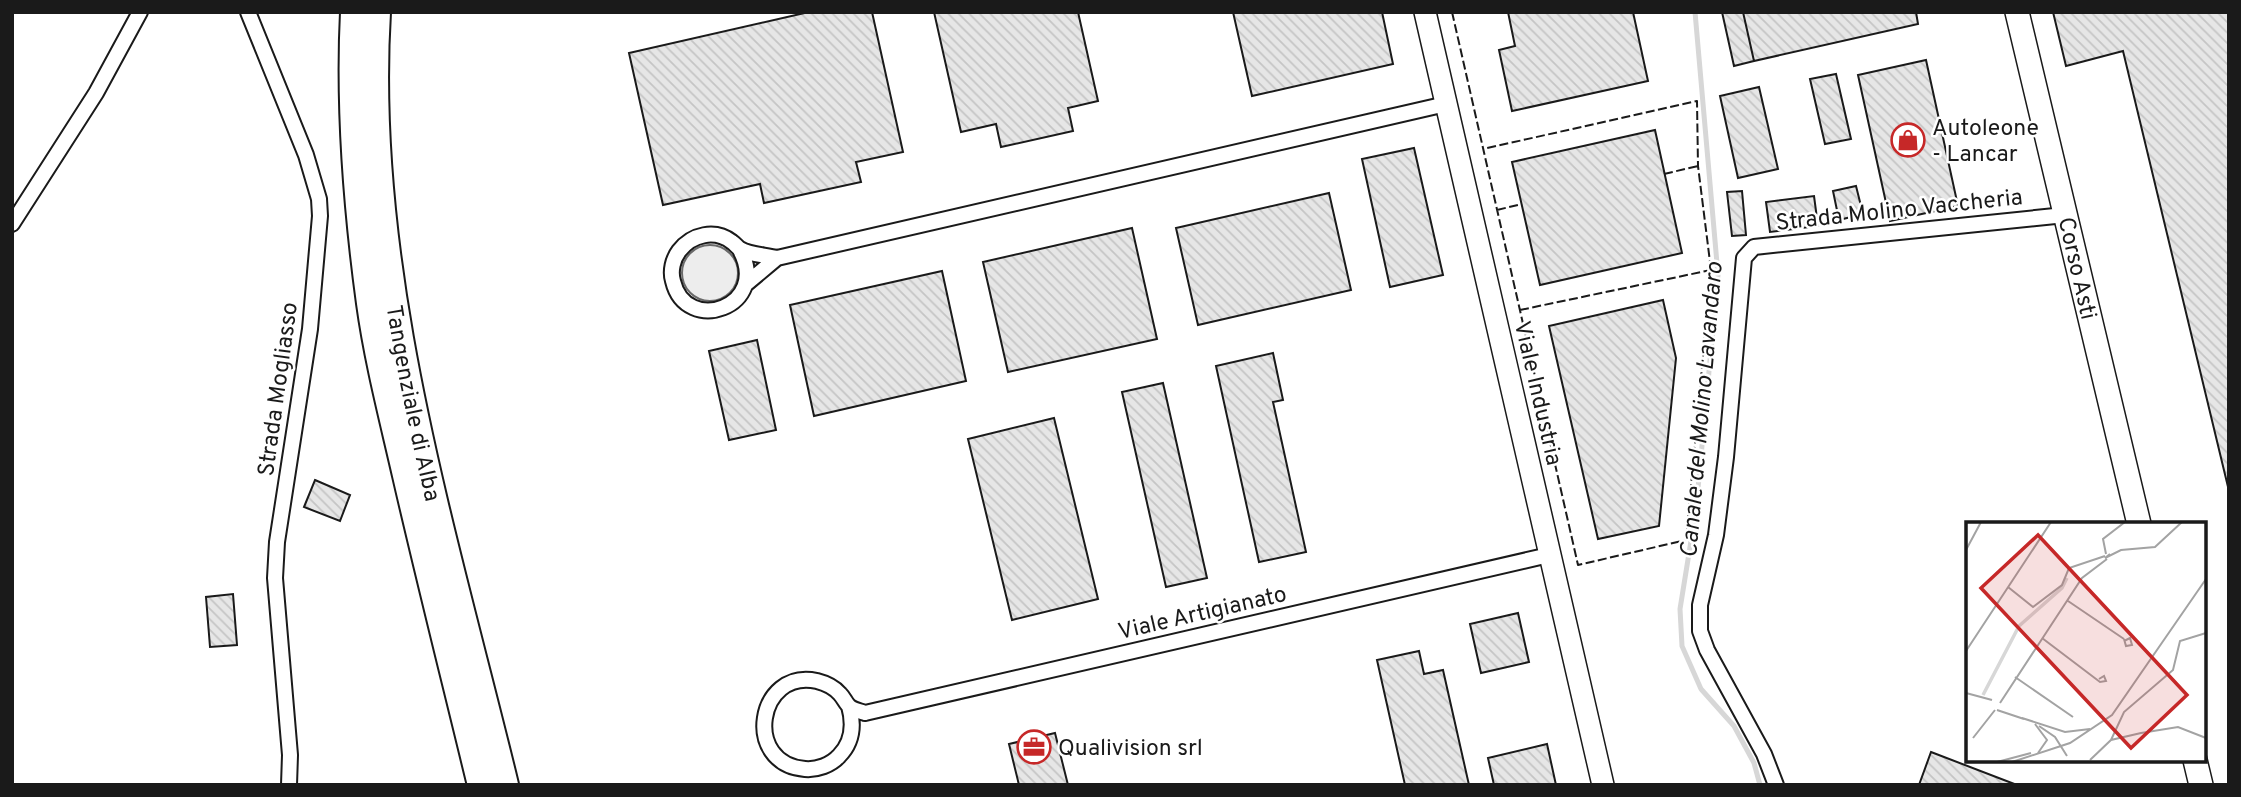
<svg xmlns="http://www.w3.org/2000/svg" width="2241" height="797" font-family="Overpass,sans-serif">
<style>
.grass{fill:#ededed;stroke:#6a6a6a;stroke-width:2}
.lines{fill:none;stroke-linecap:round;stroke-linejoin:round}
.stream{stroke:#d7d7d7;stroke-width:5}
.building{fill:url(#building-back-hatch);stroke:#1a1a1a;stroke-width:2}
.street-casing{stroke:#1a1a1a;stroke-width:18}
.secondary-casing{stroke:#1a1a1a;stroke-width:24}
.primary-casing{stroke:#1a1a1a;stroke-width:26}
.highway-casing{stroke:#1a1a1a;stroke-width:30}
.street{stroke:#fff;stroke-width:14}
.secondary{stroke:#fff;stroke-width:21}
.primary{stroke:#fff;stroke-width:23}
.highway{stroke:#fff;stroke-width:26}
.fence{stroke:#1a1a1a;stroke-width:2;stroke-dasharray:9 3.5;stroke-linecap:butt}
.labels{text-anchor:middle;stroke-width:5;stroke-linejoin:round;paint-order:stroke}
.poi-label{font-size:23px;fill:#1a1a1a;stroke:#fff;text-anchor:start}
.street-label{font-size:23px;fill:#1a1a1a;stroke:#fff}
.water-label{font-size:24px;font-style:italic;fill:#1a1a1a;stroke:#fff}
.inset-river{fill:none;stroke:#d7d7d7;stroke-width:3.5}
.inset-road{fill:none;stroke:#a3a3a3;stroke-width:2}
.view{fill:#c62828;fill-opacity:0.15;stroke:#c62828;stroke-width:3.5}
.inset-edge{fill:none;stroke:#1a1a1a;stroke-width:3.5}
</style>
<defs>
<pattern id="building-back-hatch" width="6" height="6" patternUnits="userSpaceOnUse" patternTransform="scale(1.75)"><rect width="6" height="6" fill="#e6e6e6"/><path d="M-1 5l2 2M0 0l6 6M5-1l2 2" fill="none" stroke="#c5c5c5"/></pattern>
</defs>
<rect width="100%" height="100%" fill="#fff"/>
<path class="grass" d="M682 273a28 28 0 1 1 56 0a28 28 0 1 1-56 0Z"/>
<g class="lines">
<path class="stream" d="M1695,12L1718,275L1696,510L1680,609L1682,646L1701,689L1734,726L1754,763L1760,785"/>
</g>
<path class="building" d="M809,12H872L903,152L856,162L861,182L764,203L760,184L663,205L629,53Z
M934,12H1078L1098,101L1068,108L1073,131L1001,147L996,124L961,132Z
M1233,12H1382L1393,64L1252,96Z
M1508,12H1633L1648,81L1512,111L1499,50L1515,46Z
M1722,12H1743L1754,61L1734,66Z
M1743,12H1916L1918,24L1754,61Z
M2053,12H2229V491L2123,51L2066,66Z
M1926,60L1958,206L1890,221L1858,75Z
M1836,74L1851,139L1825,144L1810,79Z
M1759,87L1778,169L1738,178L1720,96Z
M1655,130L1682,253L1540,285L1512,162Z
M1414,148L1443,275L1390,287L1362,159Z
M1856,186L1863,214L1839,220L1833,191Z
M1742,191L1746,235L1732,236L1727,192Z
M1329,193L1351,290L1198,325L1176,228Z
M1814,196L1818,226L1770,232L1766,202Z
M1132,228L1157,339L1008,372L983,262Z
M942,271L966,381L814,416L790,305Z
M1663,300L1676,358L1659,526L1598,539L1549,326Z
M757,340L776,430L729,440L709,351Z
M1273,353L1283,400L1273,402L1306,552L1259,562L1216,366Z
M1163,383L1207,578L1166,587L1122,392Z
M1054,418L1098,599L1012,620L968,439Z
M315,480L350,495L340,521L304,507Z
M233,594L237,645L210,647L206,597Z
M1518,613L1529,662L1481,673L1470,624Z
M1419,651L1424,674L1443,670L1469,785H1405L1377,660Z
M1055,733L1068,785H1019L1009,744Z
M1547,744L1556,785H1494L1488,758Z
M1931,752L2017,785H1919Z"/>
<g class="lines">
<defs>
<path id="street" d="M248,12L306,155L319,199L320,216L310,329L277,542L275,578L290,755L289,785
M12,224L96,93L140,12
M740,250C771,307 686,336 673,281C670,271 673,259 679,251C692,234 715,229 732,242C735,244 737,247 740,249C750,255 766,255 777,258L1446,104
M746,284L777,258
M849,706C854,724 853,742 839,756C831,765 817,770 805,769C742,764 757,668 817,681C825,683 834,687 840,694C844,698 846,704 850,707C854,710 860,711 865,713
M865,713L1549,555
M1776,785L1764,754L1707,650L1700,631V605L1716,535L1726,457L1744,258L1754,247L2065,215"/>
<path id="secondary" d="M1425,12L1603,785"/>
<path id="primary" d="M2017,12L2139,524
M2195,760L2201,785"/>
<g id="highway">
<path d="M354,12C349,110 357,207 370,303C378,361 393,418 406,475C430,579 456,682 481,785"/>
<path id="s1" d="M377,12C361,273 444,534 505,785"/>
</g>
</defs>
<use href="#street" class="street-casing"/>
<use href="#secondary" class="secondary-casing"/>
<use href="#primary" class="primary-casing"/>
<use href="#highway" class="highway-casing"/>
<use href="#street" class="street"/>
<use href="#secondary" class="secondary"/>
<use href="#primary" class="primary"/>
<use href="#highway" class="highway"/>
<path class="fence" d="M1452,12L1578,565L1686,540L1711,270L1698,166L1697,101L1483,149
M1664,174L1698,166
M1497,210L1522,204
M1520,310L1711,270"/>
</g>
<defs>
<symbol id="shop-ring" viewBox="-11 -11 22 22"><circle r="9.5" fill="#fff" stroke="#c62828" stroke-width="1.5"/><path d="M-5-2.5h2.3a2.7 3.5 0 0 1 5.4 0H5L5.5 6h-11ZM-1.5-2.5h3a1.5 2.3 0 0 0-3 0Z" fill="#c62828"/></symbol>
<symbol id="office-ring" viewBox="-11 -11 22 22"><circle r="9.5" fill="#fff" stroke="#c62828" stroke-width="1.5"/><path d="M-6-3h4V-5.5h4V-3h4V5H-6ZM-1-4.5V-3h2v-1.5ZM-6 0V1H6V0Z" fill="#c62828"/></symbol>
</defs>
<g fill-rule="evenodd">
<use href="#shop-ring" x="1889" y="121" width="38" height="38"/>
<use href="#office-ring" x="1015" y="728" width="38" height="38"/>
</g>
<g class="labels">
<g class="poi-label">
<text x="1932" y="135">Autoleone<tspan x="1932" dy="26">- Lancar</tspan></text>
<text x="1058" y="755">Qualivision srl</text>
</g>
<g class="street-label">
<text transform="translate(1899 209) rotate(-6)" y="8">Strada Molino Vaccheria</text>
<text transform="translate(2078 268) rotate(77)" y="8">Corso Asti</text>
<text transform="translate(277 389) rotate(-82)" y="8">Strada Mogliasso</text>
<text transform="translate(1539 393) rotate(77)" y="8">Viale Industria</text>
<text dy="8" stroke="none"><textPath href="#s1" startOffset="394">Tangenziale di Alba</textPath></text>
<text transform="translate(1202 612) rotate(-13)" y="8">Viale Artigianato</text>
</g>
<g class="water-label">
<text transform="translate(1701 410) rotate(-85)" y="8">Canale del Molino Lavandaro</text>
</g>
</g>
<g transform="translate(1966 522)">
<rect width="240" height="240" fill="#fff"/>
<path class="inset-river" d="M17,173L53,104L96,66L101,56"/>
<path class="inset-road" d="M0,28L15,0M140,32L137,17L159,0M144,32L139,36L155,28L189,25L216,0M42,65L67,85L96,63L103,46L139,34M102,79L158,117M76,116L134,160L140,159L138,154L133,157M158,117L160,124L166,123L164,116L158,119M0,129L85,0M49,155L107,195M0,171L26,178M34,181L116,56L141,37M31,188L58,197M56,196L99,210L124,207M69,202L81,218L72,231M73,204L89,215L101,234M7,216L29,188M145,218L158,190L207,148L214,119L240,111M124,238L145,218L175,211L212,205L240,216M31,240L65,231M46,240L104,221L146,193L240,57"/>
<path class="view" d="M72,13L221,173L165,226L15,66Z"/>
<rect width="240" height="240" class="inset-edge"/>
</g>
<rect width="2241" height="797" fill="none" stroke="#1a1a1a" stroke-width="28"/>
</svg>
